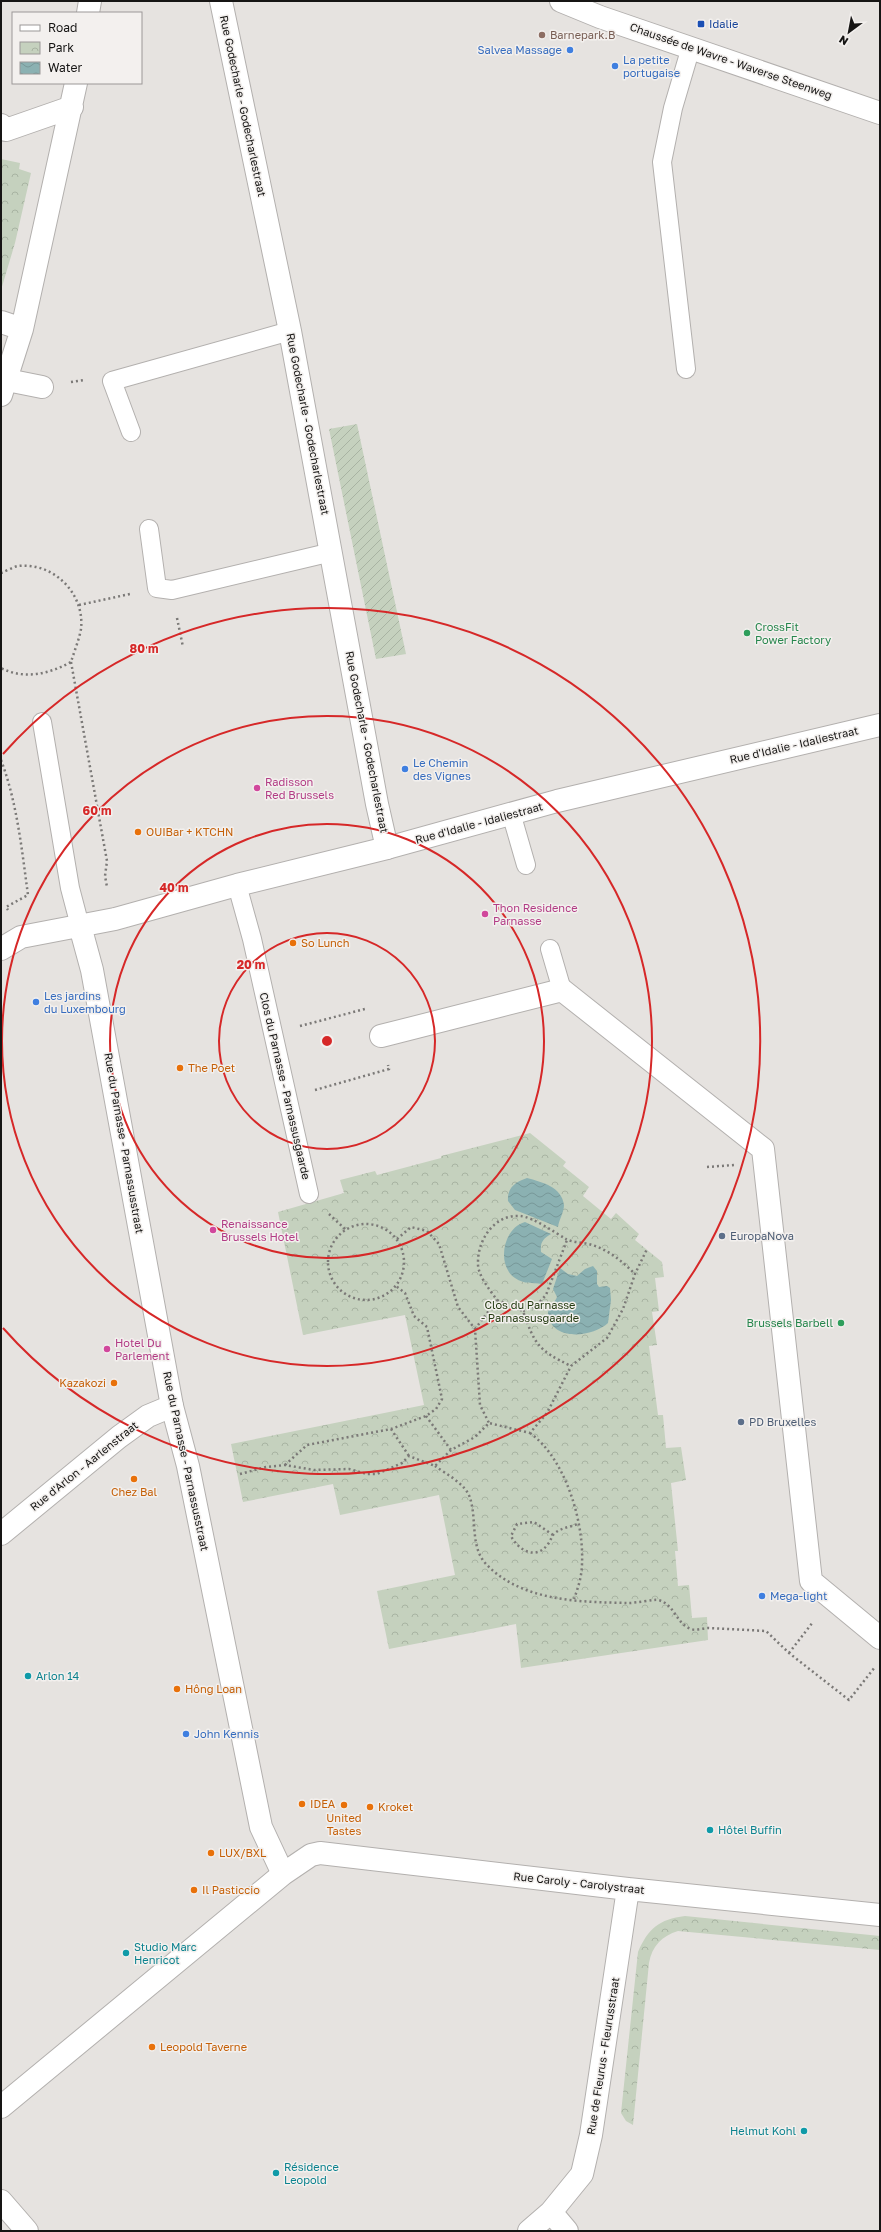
<svg xmlns="http://www.w3.org/2000/svg" width="881" height="2232" font-family="'Golos Text',sans-serif">
<style>
.park{fill:url(#park-crowns)}
.garden{fill:url(#garden-furrows)}
.water{fill:url(#water-waves)}
.lines{fill:none;stroke-linecap:round;stroke-linejoin:round}
.lane-casing{stroke:#b3b0ae;stroke-width:20}
.street-casing{stroke:#b3b0ae;stroke-width:24}
.secondary-casing{stroke:#b3b0ae;stroke-width:24}
.path{stroke:#7b7977;stroke-width:2.5;stroke-dasharray:2 3;stroke-linecap:butt}
.lane{stroke:#fff;stroke-width:18}
.street{stroke:#fff;stroke-width:22}
.secondary{stroke:#fff;stroke-width:22}
.ring{fill:none;stroke:#d62828;stroke-width:2}
.transit-dot{fill:#1a4fb4;stroke:#f3f0ee;stroke-width:1.5}
.education-dot{fill:#8d6e63;stroke:#f3f0ee;stroke-width:1.5}
.shop-dot{fill:#3f7fe0;stroke:#f3f0ee;stroke-width:1.5}
.leisure-dot{fill:#2e9e5b;stroke:#f3f0ee;stroke-width:1.5}
.hotel-dot{fill:#d1479c;stroke:#f3f0ee;stroke-width:1.5}
.food-dot{fill:#e8710a;stroke:#f3f0ee;stroke-width:1.5}
.service-dot{fill:#5c6f8a;stroke:#f3f0ee;stroke-width:1.5}
.culture-dot{fill:#0f9aa8;stroke:#f3f0ee;stroke-width:1.5}
.labels{text-anchor:middle;stroke-width:3;stroke-linejoin:round;paint-order:stroke}
.transit-label{font-size:11px;fill:#164399;stroke:#f3f0ee;text-anchor:start}
.education-label{font-size:11px;fill:#785e54;stroke:#f3f0ee;text-anchor:start}
.shop-label{font-size:11px;fill:#366cbe;stroke:#f3f0ee;text-anchor:start}
.street-label{font-size:11px;fill:#161514;stroke:#f3f0ee}
.leisure-label{font-size:11px;fill:#27864d;stroke:#f3f0ee;text-anchor:start}
.hotel-label{font-size:11px;fill:#b23c85;stroke:#f3f0ee;text-anchor:start}
.food-label{font-size:11px;fill:#c56008;stroke:#f3f0ee;text-anchor:start}
.service-label{font-size:11px;fill:#4e5e75;stroke:#f3f0ee;text-anchor:start}
.park-label{font-size:11px;fill:#263d13;stroke:#f3f0ee}
.culture-label{font-size:11px;fill:#0d838f;stroke:#f3f0ee;text-anchor:start}
.centre{fill:#d62828;stroke:#f3f0ee;stroke-width:2}
.ring-label{font-size:12px;text-anchor:middle;font-weight:bold;fill:#d62828;stroke:#f3f0ee;stroke-width:3;stroke-linejoin:round;paint-order:stroke}
</style>
<defs>
<pattern id="park-crowns" width="20" height="18" patternUnits="userSpaceOnUse"><rect width="20" height="18" fill="#c5d1be"/><path d="M2 6a3 3 0 1 1 6 0M12 15a3 3 0 1 1 6 0" fill="none" stroke="#a8b3a2"/></pattern>
<pattern id="garden-furrows" width="10" height="10" patternUnits="userSpaceOnUse"><rect width="10" height="10" fill="#c5d1be"/><path d="M-1 1l2-2M0 10L10 0M9 11l2-2" fill="none" stroke="#a8b3a2"/></pattern>
<pattern id="water-waves" width="16" height="10" patternUnits="userSpaceOnUse"><rect width="16" height="10" fill="#8bb1b2"/><path d="M0 5q4-4 8 0t8 0" fill="none" stroke="#779798"/></pattern>
</defs>
<rect width="100%" height="100%" fill="#e6e3e0"/>
<path class="park" d="M1,159L20,163L19,169L31,173L15,243L1,290Z
M530,1133L566,1162L563,1166L589,1187L583,1196L611,1219L616,1213L639,1234L635,1240L662,1262L664,1277L655,1278L659,1311L652,1312L657,1345L649,1346L658,1415H663L666,1448L681,1447L686,1480L671,1483L678,1551H675L678,1586L689,1585L692,1618L707,1617L708,1640L521,1668L516,1624L389,1649L377,1591L455,1575L439,1495L340,1515L333,1484L243,1502L231,1444L424,1405L405,1315L303,1335L278,1212L344,1193L340,1180L375,1171L377,1175L441,1158V1156Z
M685,1916L880,1936V1950L678,1931C662,1936 652,1946 649,1963L633,2125L626,2121L621,2113L638,1952C648,1929 659,1919 685,1916Z"/>
<path class="garden" d="M357,424L406,654L376,659L329,429Z"/>
<path class="water" d="M527,1178C542,1182 562,1187 564,1205C564,1212 559,1220 558,1227L515,1210L508,1201C507,1188 515,1182 527,1178Z
M525,1222L551,1234C543,1239 540,1242 541,1252L552,1259L542,1284C532,1282 525,1285 515,1278C496,1265 503,1228 525,1222Z
M593,1266L597,1271V1284L599,1287L607,1286L610,1288L611,1300L608,1323C593,1337 553,1342 548,1315C547,1308 555,1303 557,1297L553,1289L560,1268L568,1274L577,1276L585,1269Z"/>
<g class="lines">
<defs>
<path id="lane" d="M686,369L662,162L673,108L691,47
M131,432L112,381L290,331
M149,529L157,588L172,590L332,552
M42,722L70,888L80,926
M511,813L526,865
M237,885L252,939L309,1194
M550,949L562,990"/>
<path id="street" d="M221,1L290,331L377,804L387,848
M88,13L90,1
M1,125L6,130L72,107
M1,322L22,329
M7,380L42,387
M1,395L22,329L76,83
M381,1036L562,990L763,1149L811,1581L880,1638
M172,1406L188,1466L261,1827L283,1874
M1,2107L283,1874L311,1855L320,1853L628,1889L880,1915
M1,2201L27,2231
M551,2212L567,2231
M529,2231L551,2212L582,2174L591,2135L628,1889"/>
<path id="secondary" d="M561,1L600,17L880,113
M1,949L21,937L115,919L237,885L387,848L557,801L880,725
M1,1534L119,1437L148,1416L172,1406L92,970L80,926"/>
</defs>
<use href="#lane" class="lane-casing"/>
<use href="#street" class="street-casing"/>
<use href="#secondary" class="secondary-casing"/>
<path class="path" d="M71,382L84,380
M1,573C6,571 13,567 18,566C54,562 85,594 81,629C79,640 74,652 71,662C49,674 24,680 1,668
M79,605L130,594
M177,618L183,647
M71,662L107,861L105,876L107,887
M1,760C17,802 22,851 28,895L6,907L8,910
M300,1026L365,1009
M315,1090L389,1069L388,1065
M707,1167L734,1165
M329,1214L346,1230
M328 1262a38 38 0 1 1 76 0a38 38 0 1 1-76 0Z
M397,1239L411,1227L427,1231L439,1244L458,1307L475,1329L480,1405L489,1423
M497,1300L523,1311C535,1345 538,1350 571,1366
M523,1311L535,1307L546,1295L567,1240
M475,1329L497,1300C490,1290 477,1275 478,1262C478,1239 495,1214 520,1216C533,1217 554,1232 566,1239C573,1243 584,1242 592,1245C609,1250 623,1262 635,1274
M426,1416L451,1450
M391,1429L409,1456
M530,1433C565,1458 584,1521 582,1563C582,1576 578,1588 574,1599
M285,1465L307,1445L391,1429L426,1416L436,1409L442,1399L427,1327L414,1316L405,1293L396,1286
M435,1466C446,1474 466,1484 470,1498C477,1519 470,1547 486,1564C522,1602 581,1602 629,1603C636,1603 655,1599 658,1600C675,1604 675,1623 691,1629C696,1631 703,1628 709,1628C728,1629 747,1630 766,1631L789,1653L849,1700L875,1667
M240,1474L266,1467L285,1465L314,1470L349,1469L367,1474H377L402,1463L409,1456L435,1466L451,1450L475,1437L489,1423L530,1433L547,1413L571,1366L607,1338L623,1309L635,1274L647,1249
M553,1535L534,1522L517,1524L511,1536C518,1550 536,1561 548,1544C551,1541 551,1536 555,1533C561,1528 570,1527 578,1524
M789,1653L813,1622"/>
<use href="#lane" class="lane"/>
<use href="#street" class="street"/>
<use href="#secondary" class="secondary"/>
</g>
<g class="ring">
<circle cx="327" cy="1041" r="108"/>
<circle cx="327" cy="1041" r="217"/>
<circle cx="327" cy="1041" r="325"/>
<path d="M3 754A433 433 0 1 1 3 1328"/>
</g>
<rect class="transit-dot" x="697" y="20" width="8" height="8" rx="2"/>
<circle class="education-dot" cx="542" cy="35" r="4"/>
<g class="shop-dot">
<circle cx="570" cy="50" r="4"/>
<circle cx="615" cy="66" r="4"/>
<circle cx="405" cy="769" r="4"/>
<circle cx="36" cy="1002" r="4"/>
<circle cx="762" cy="1596" r="4"/>
<circle cx="186" cy="1734" r="4"/>
</g>
<g class="leisure-dot">
<circle cx="747" cy="633" r="4"/>
<circle cx="841" cy="1323" r="4"/>
</g>
<g class="hotel-dot">
<circle cx="257" cy="788" r="4"/>
<circle cx="485" cy="914" r="4"/>
<circle cx="213" cy="1230" r="4"/>
<circle cx="107" cy="1349" r="4"/>
</g>
<g class="food-dot">
<circle cx="138" cy="832" r="4"/>
<circle cx="293" cy="943" r="4"/>
<circle cx="180" cy="1068" r="4"/>
<circle cx="114" cy="1383" r="4"/>
<circle cx="134" cy="1479" r="4"/>
<circle cx="177" cy="1689" r="4"/>
<circle cx="302" cy="1804" r="4"/>
<circle cx="344" cy="1805" r="4"/>
<circle cx="370" cy="1807" r="4"/>
<circle cx="211" cy="1853" r="4"/>
<circle cx="194" cy="1890" r="4"/>
<circle cx="152" cy="2047" r="4"/>
</g>
<g class="service-dot">
<circle cx="722" cy="1236" r="4"/>
<circle cx="741" cy="1422" r="4"/>
</g>
<g class="culture-dot">
<circle cx="28" cy="1676" r="4"/>
<circle cx="710" cy="1830" r="4"/>
<circle cx="126" cy="1953" r="4"/>
<circle cx="804" cy="2131" r="4"/>
<circle cx="276" cy="2173" r="4"/>
</g>
<g class="labels">
<g class="transit-label">
<text x="709" y="28">Idalie</text>
</g>
<g class="education-label">
<text x="550" y="39">Barnepark.B</text>
</g>
<g class="shop-label">
<text x="562" y="54" text-anchor="end">Salvea Massage</text>
<text x="623" y="64">La petite<tspan x="623" dy="13">portugaise</tspan></text>
<text x="413" y="767">Le Chemin<tspan x="413" dy="13">des Vignes</tspan></text>
<text x="44" y="1000">Les jardins<tspan x="44" dy="13">du Luxembourg</tspan></text>
<text x="770" y="1600">Mega-light</text>
<text x="194" y="1738">John Kennis</text>
</g>
<g class="street-label">
<text transform="translate(731 61) rotate(19)" y="4">Chaussée de Wavre - Waverse Steenweg</text>
<text transform="translate(243 106) rotate(78)" y="4">Rue Godecharle - Godecharlestraat</text>
<text transform="translate(308 424) rotate(79)" y="4">Rue Godecharle - Godecharlestraat</text>
<text transform="translate(367 742) rotate(79)" y="4">Rue Godecharle - Godecharlestraat</text>
<text transform="translate(794 745) rotate(-13)" y="4">Rue d'Idalie - Idaliestraat</text>
<text transform="translate(479 823) rotate(-15)" y="4">Rue d'Idalie - Idaliestraat</text>
<text transform="translate(285 1086) rotate(77)" y="4">Clos du Parnasse - Parnassusgaarde</text>
<text transform="translate(124 1143) rotate(80)" y="4">Rue du Parnasse - Parnassusstraat</text>
<text transform="translate(186 1461) rotate(78)" y="4">Rue du Parnasse - Parnassusstraat</text>
<text transform="translate(84 1466) rotate(-39)" y="4">Rue d'Arlon - Aarlenstraat</text>
<text transform="translate(579 1883) rotate(6)" y="4">Rue Caroly - Carolystraat</text>
<text transform="translate(603 2056) rotate(-81)" y="4">Rue de Fleurus - Fleurusstraat</text>
</g>
<g class="leisure-label">
<text x="755" y="631">CrossFit<tspan x="755" dy="13">Power Factory</tspan></text>
<text x="833" y="1327" text-anchor="end">Brussels Barbell</text>
</g>
<g class="hotel-label">
<text x="265" y="786">Radisson<tspan x="265" dy="13">Red Brussels</tspan></text>
<text x="493" y="912">Thon Residence<tspan x="493" dy="13">Parnasse</tspan></text>
<text x="221" y="1228">Renaissance<tspan x="221" dy="13">Brussels Hotel</tspan></text>
<text x="115" y="1347">Hotel Du<tspan x="115" dy="13">Parlement</tspan></text>
</g>
<g class="food-label">
<text x="146" y="836">OUIBar + KTCHN</text>
<text x="301" y="947">So Lunch</text>
<text x="188" y="1072">The Poet</text>
<text x="106" y="1387" text-anchor="end">Kazakozi</text>
<text x="134" y="1496" text-anchor="middle">Chez Bal</text>
<text x="185" y="1693">Hông Loan</text>
<text x="310" y="1808">IDEA</text>
<text x="378" y="1811">Kroket</text>
<text x="344" y="1822" text-anchor="middle">United<tspan x="344" dy="13">Tastes</tspan></text>
<text x="219" y="1857">LUX/BXL</text>
<text x="202" y="1894">Il Pasticcio</text>
<text x="160" y="2051">Leopold Taverne</text>
</g>
<g class="service-label">
<text x="730" y="1240">EuropaNova</text>
<text x="749" y="1426">PD Bruxelles</text>
</g>
<g class="park-label">
<text x="530" y="1309">Clos du Parnasse<tspan x="530" dy="13">- Parnassusgaarde</tspan></text>
</g>
<g class="culture-label">
<text x="36" y="1680">Arlon 14</text>
<text x="718" y="1834">Hôtel Buffin</text>
<text x="134" y="1951">Studio Marc<tspan x="134" dy="13">Henricot</tspan></text>
<text x="796" y="2135" text-anchor="end">Helmut Kohl</text>
<text x="284" y="2171">Résidence<tspan x="284" dy="13">Leopold</tspan></text>
</g>
</g>
<circle cx="327" cy="1041" r="6" class="centre"/>
<g class="ring-label">
<text x="144" y="653">80 m</text>
<text x="97" y="815">60 m</text>
<text x="174" y="892">40 m</text>
<text x="251" y="969">20 m</text>
</g>
<rect width="881" height="2232" fill="none" stroke="#161514" stroke-width="4"/>
<rect x="12" y="12" width="130" height="72" fill="#f3f0ee" stroke="#9b9897"/>
<rect x="20" y="25" width="20" height="6" fill="#ffffff" stroke="#9b9897"/>
<text x="48" y="32" font-size="12" fill="#161514">Road</text>
<rect x="20" y="42" width="20" height="12" fill="url(#park-crowns)" stroke="#9b9897"/>
<text x="48" y="52" font-size="12" fill="#161514">Park</text>
<rect x="20" y="62" width="20" height="12" fill="url(#water-waves)" stroke="#9b9897"/>
<text x="48" y="72" font-size="12" fill="#161514">Water</text>
<g transform="translate(849 32) rotate(212)" stroke="#f3f0ee" stroke-width="3" paint-order="stroke">
<path d="M0-3L7 15L0 10L-7 15Z" fill="#161514"/>
<text y="-6" font-size="11" font-weight="bold" text-anchor="middle" fill="#161514">N</text>
</g>
</svg>
